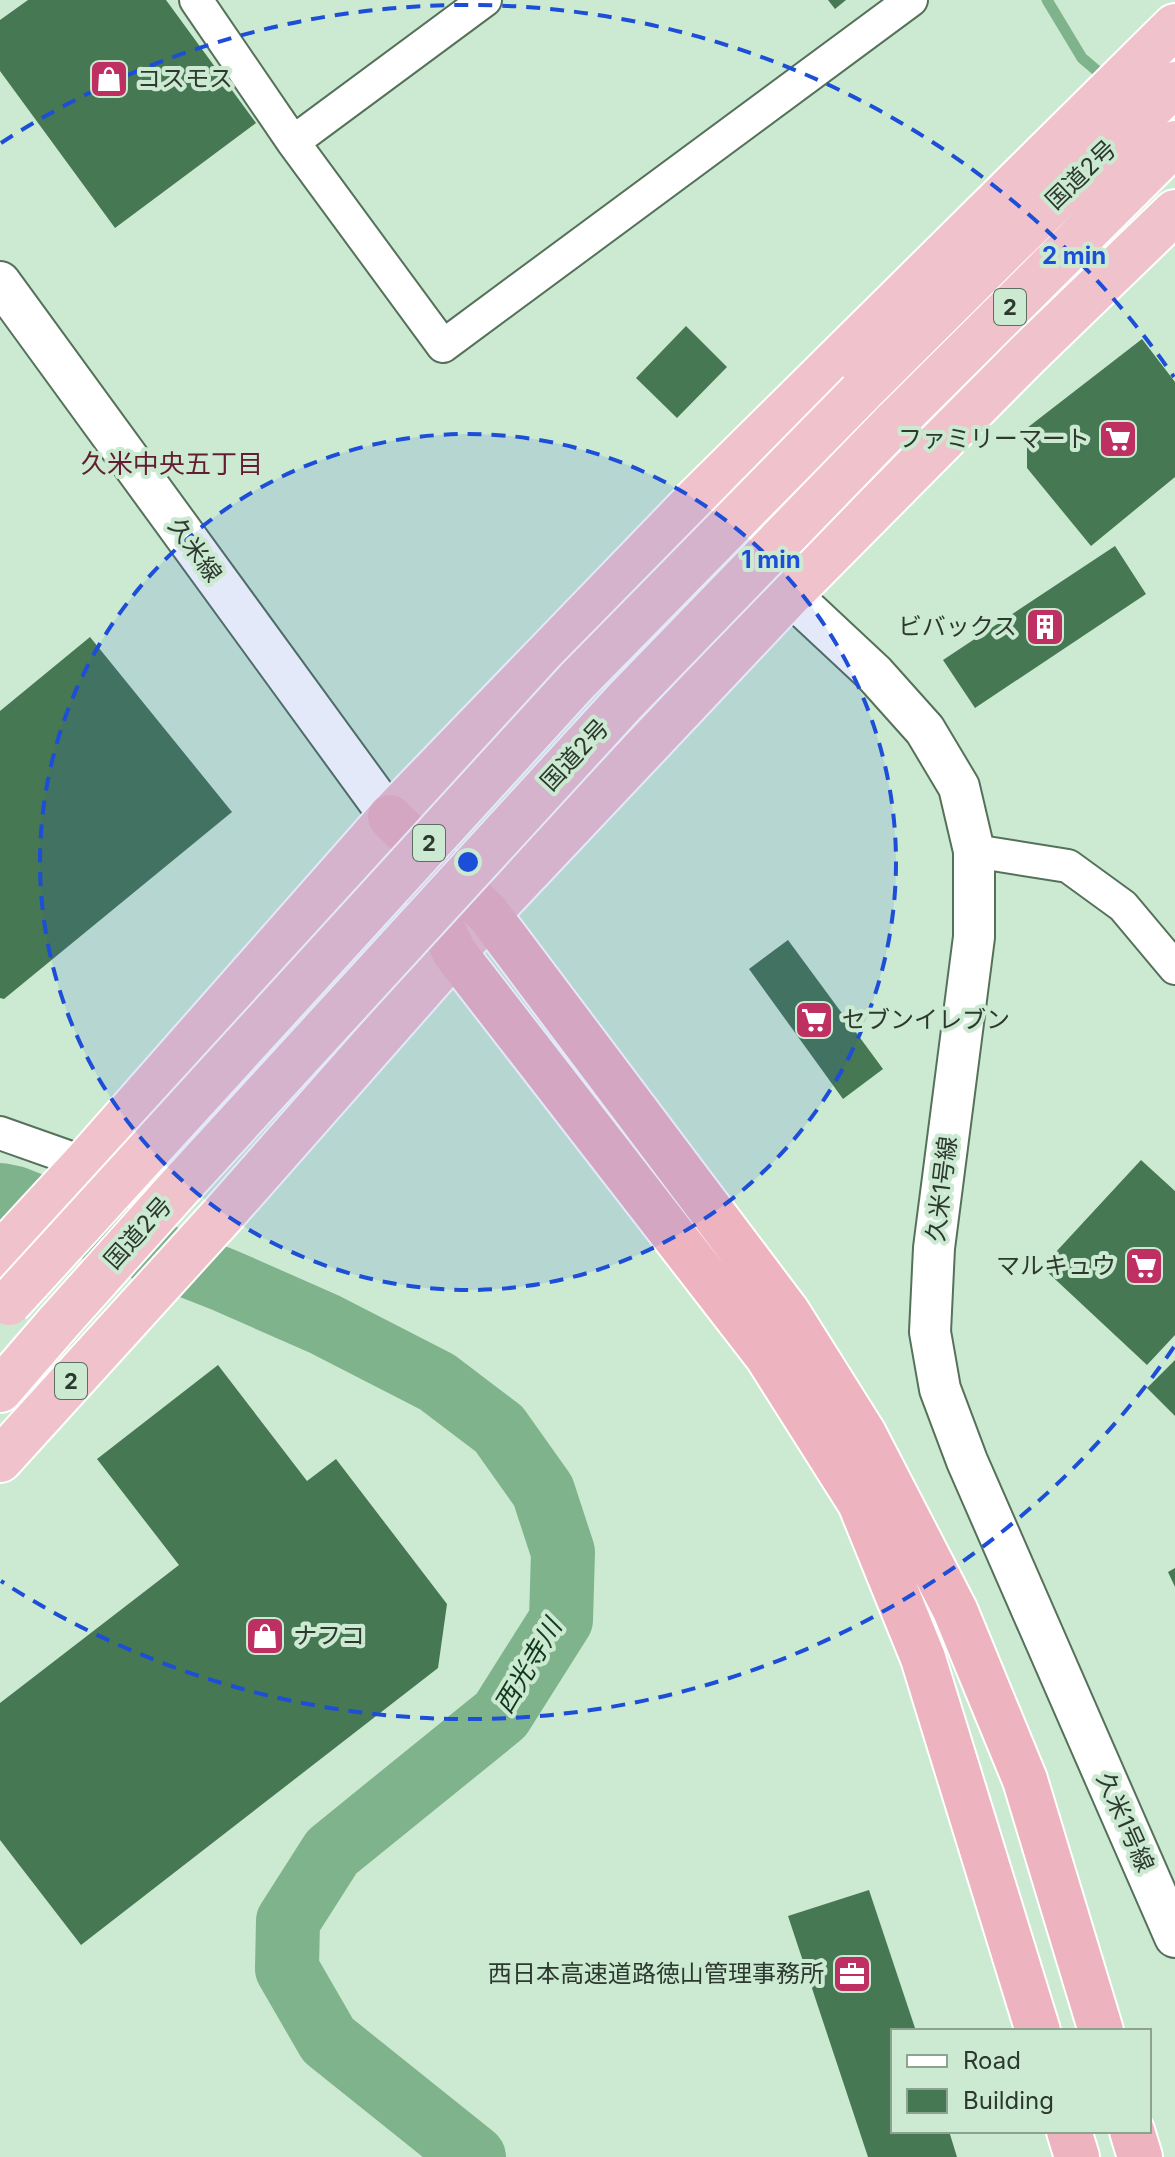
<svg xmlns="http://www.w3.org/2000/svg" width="1175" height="2157" font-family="Inter,'Noto Sans JP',sans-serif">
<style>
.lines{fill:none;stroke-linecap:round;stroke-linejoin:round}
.stream{stroke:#7fb38b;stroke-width:11}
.river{stroke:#7fb38b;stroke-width:64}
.building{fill:#467853}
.minor-casing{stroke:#55715a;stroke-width:36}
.tertiary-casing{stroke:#55715a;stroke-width:44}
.trunk-casing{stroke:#fff;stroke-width:48}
.motorway-casing{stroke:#fff;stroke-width:48}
.minor{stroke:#fff;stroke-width:32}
.tertiary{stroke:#fff;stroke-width:40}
.trunk{stroke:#f0c2cc;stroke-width:44}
.motorway{stroke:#edb3bf;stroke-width:44}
.trunk-bridge-casing{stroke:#fff;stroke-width:48;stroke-linecap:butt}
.trunk-bridge{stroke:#f0c2cc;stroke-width:44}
.ring{fill:none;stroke:#1d4ed8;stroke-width:4;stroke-dasharray:14 10}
.labels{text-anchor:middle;stroke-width:8;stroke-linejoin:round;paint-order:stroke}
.shield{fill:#cbead1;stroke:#5c6e60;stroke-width:2}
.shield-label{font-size:22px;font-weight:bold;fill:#2d392f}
.poi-label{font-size:24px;fill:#2d392f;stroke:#cbead1;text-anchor:end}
.street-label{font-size:24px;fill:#2d392f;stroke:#cbead1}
.neighbourhood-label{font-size:26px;fill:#621d32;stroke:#cbead1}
.water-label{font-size:26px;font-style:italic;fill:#10381d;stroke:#cbead1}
.centre{fill:#1d4ed8;stroke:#cbead1;stroke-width:4}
.ring-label{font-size:24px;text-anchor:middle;font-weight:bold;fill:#1d4ed8;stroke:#cbead1;stroke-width:8;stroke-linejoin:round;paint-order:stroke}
</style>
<rect width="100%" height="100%" fill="#cbead1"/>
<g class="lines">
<path class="stream" d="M1047,0L1082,58L1109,81"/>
<path class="river" d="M0,1195L15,1198L224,1280L324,1324L437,1382L499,1429L543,1491L563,1552L561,1620L501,1715L332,1852L288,1921L287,1969L328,2040L474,2157"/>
</g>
<path class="building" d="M28,0H166L256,123L115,228L0,71V20Z
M828,0H846L835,9Z
M686,326L727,367L677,418L636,378Z
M1142,339L1175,382V477L1091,546L1027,468V428Z
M1115,546L1146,594L975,708L943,660Z
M90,637L232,812L4,999L0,998V711Z
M788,940L883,1069L843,1099L749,969Z
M1141,1160L1175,1191V1335L1147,1365L1042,1267Z
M1175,1360V1416L1147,1388Z
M218,1365L307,1481L336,1459L447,1604L438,1668L81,1945L0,1840V1703L179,1565L97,1459Z
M1175,1568V1587L1168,1572Z
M869,1890L916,2031H893V2131H949L957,2157H868L788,1916Z"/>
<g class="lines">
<defs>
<path id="minor" d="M196,0L293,142L443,346L911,0
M293,142L485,0
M974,851L1068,866L1123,906L1175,968
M0,1133L85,1163"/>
<path id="tertiary" d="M0,282L390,817
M766,572L874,673L925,730L959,787L974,851V937L934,1248L930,1332L940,1389L967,1461L1175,1937"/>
<path id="trunk" d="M860,393L1011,243L1175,84
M893,424L1175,143
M0,1255L85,1163L390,817L695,501L1175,26
M0,1390L58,1323
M0,1460L227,1210L488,914L789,595L1027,355L1175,212"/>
<path id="motorway" d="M390,817L488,914L788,1313L864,1434L955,1610L1025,1780L1101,2031
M419,877L454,952L767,1356L860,1503L923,1658L1038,2031
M1069,2131L1077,2157
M1132,2131L1140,2157"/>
</defs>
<use href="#minor" class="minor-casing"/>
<use href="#tertiary" class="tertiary-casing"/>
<use href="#trunk" class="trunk-casing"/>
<use href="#motorway" class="motorway-casing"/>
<use href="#minor" class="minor"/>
<use href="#tertiary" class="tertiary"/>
<use href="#trunk" class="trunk"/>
<use href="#motorway" class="motorway"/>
<defs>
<path id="trunk-bridge" d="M9,1303L577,681L860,393
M58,1323L175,1192L624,702L893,424"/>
</defs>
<use href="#trunk-bridge" class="trunk-bridge-casing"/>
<use href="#trunk-bridge" class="trunk-bridge"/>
</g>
<circle cx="468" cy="862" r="428" fill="#1d4ed8" fill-opacity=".12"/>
<g class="ring">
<circle cx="468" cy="862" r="428"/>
<path d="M1174 1347A857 857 0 0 1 1 1581M1 143A857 857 0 0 1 1174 377"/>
</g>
<defs>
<symbol id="shop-square" viewBox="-11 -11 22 22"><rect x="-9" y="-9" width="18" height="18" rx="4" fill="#be3061" stroke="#cbead1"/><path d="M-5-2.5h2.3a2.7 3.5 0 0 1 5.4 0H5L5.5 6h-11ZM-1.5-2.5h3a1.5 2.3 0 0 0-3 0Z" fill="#fff"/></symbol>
<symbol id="supermarket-square" viewBox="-11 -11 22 22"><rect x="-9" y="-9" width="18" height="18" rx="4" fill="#be3061" stroke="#cbead1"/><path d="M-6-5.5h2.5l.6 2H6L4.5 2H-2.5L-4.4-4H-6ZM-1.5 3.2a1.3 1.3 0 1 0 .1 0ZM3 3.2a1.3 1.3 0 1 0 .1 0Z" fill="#fff"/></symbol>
<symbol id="building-square" viewBox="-11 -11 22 22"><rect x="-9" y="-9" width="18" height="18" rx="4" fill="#be3061" stroke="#cbead1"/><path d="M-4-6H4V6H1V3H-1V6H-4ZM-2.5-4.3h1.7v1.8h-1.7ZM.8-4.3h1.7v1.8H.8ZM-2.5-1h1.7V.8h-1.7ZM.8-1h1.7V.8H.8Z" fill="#fff"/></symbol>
<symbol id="office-square" viewBox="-11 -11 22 22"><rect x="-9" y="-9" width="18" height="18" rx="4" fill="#be3061" stroke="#cbead1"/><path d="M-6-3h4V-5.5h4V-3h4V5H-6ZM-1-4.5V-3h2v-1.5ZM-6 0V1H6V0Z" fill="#fff"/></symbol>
</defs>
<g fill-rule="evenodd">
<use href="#shop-square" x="87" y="57" width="44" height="44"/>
<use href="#supermarket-square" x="1096" y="417" width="44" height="44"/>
<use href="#building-square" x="1023" y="605" width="44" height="44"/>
<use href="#supermarket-square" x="792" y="998" width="44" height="44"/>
<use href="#supermarket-square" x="1122" y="1244" width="44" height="44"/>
<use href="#shop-square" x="243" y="1614" width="44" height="44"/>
<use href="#office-square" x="830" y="1952" width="44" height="44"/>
</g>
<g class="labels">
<g class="shield">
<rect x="994" y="289" width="32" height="36" rx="6"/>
<rect x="413" y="825" width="32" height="36" rx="6"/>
<rect x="55" y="1363" width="32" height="36" rx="6"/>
</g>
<g class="shield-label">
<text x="1010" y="315">2</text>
<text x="429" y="851">2</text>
<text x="71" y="1389">2</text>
</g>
<g class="poi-label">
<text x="137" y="87" text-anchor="start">コスモス</text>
<text x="1090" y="447">ファミリーマート</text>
<text x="1017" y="635">ビバックス</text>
<text x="842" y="1028" text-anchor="start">セブンイレブン</text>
<text x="1116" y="1274">マルキュウ</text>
<text x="293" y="1644" text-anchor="start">ナフコ</text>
<text x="824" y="1982">西日本高速道路徳山管理事務所</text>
</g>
<g class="street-label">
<text transform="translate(1081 175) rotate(-44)" y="8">国道2号</text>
<text transform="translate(195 550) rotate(54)" y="8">久米線</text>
<text transform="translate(575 755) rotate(-47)" y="8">国道2号</text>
<text transform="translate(942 1189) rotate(-83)" y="8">久米1号線</text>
<text transform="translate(138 1233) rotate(-48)" y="8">国道2号</text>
<text transform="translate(1125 1822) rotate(66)" y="8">久米1号線</text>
</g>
<g class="neighbourhood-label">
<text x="172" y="473">久米中央五丁目</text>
</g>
<g class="water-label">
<text transform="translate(528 1666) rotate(-59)" y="9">西光寺川</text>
</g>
</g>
<circle cx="468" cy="862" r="12" class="centre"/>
<g class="ring-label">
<text x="1074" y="264">2 min</text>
<text x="771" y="568">1 min</text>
</g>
<rect x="891" y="2029" width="260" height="104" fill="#cbead1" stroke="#8ca390" stroke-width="2"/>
<rect x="907" y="2055" width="40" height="12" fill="#ffffff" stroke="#8ca390" stroke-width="2"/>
<text x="963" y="2069" font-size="24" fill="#2d392f">Road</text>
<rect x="907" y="2089" width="40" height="24" fill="#467853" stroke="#8ca390" stroke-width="2"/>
<text x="963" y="2109" font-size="24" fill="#2d392f">Building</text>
</svg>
